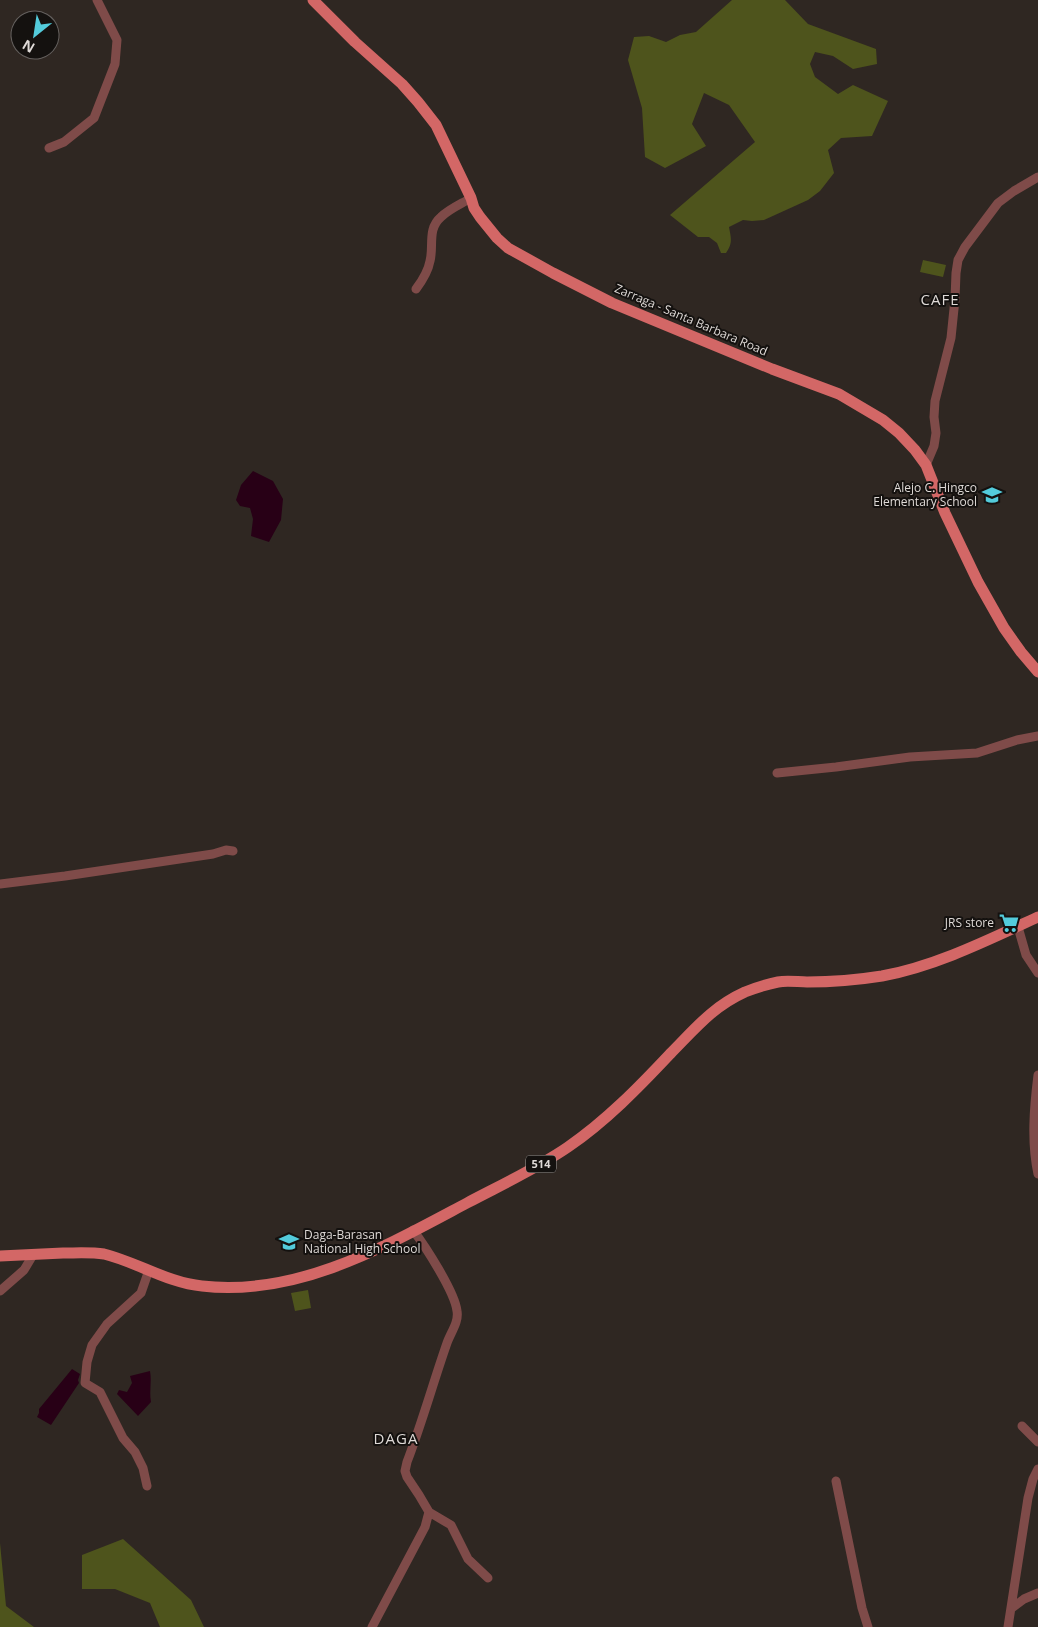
<svg xmlns="http://www.w3.org/2000/svg" width="1038" height="1627" font-family="'Open Sans',sans-serif">
<style>
.green{fill:#4e541c}
.water{fill:#280016}
.lines{fill:none;stroke-linecap:round;stroke-linejoin:round}
.minor{stroke:#7f4b49;stroke-width:9}
.major{stroke:#d36766;stroke-width:11}
.labels{text-anchor:middle;stroke-width:4;stroke-linejoin:round;paint-order:stroke}
.shield{fill:#14110f;stroke:#a29e9b;stroke-width:1}
.shield-label{font-size:11px;font-weight:bold;fill:#dfdad7}
.street-label{font-size:12px;fill:#dfdad7;stroke:#14110f}
.poi-label{font-size:12px;fill:#dfdad7;stroke:#14110f;text-anchor:end}
.quarter-label{font-size:15px;letter-spacing:1px;fill:#dfdad7;stroke:#14110f}
</style>
<rect width="100%" height="100%" fill="#2f2722"/>
<path class="green" d="M732,0H785L808,24L876,49L877,64L853,69L833,56L815,52L810,64L815,77L838,94L853,85L888,101L872,136L841,138L828,150L834,173L820,191L808,200L764,220L752,221L743,220L729,227C731,238 733,243 726,253H721L717,243L709,237H698L670,215L755,142L729,105L704,93L692,124L706,146L665,168L645,157L642,108L628,60L634,37L649,36L666,42L680,35L696,32Z
M923,260L946,265L943,277L920,272Z
M308,1290L311,1308L295,1311L291,1293Z
M123,1539L191,1600L204,1627H160L150,1603L115,1589H82V1555Z
M0,1543L6,1606L34,1627H0Z"/>
<path class="water" d="M253,471L273,481L283,499L281,520L269,542L251,536L253,519L250,508L240,506L236,500L241,485Z
M72,1369L80,1374L78,1380L79,1383L51,1425L37,1417L39,1413V1409Z
M150,1371C152,1382 149,1391 151,1402L138,1416L117,1394L119,1390L127,1392L132,1383L130,1376Z"/>
<g class="lines">
<path class="minor" d="M49,148L64,142L94,118L115,64L117,40L97,0
M416,289C422,281 428,272 430,261C434,246 427,229 441,217C449,209 461,204 471,198
M926,465L934,446L936,433L934,417L935,401L951,338L955,299L956,273L958,260L965,247L998,203L1014,191L1038,177
M777,773L836,767L910,757L977,753L1017,740L1038,736
M0,884L65,876L213,854L226,850L233,851
M1018,927L1026,955L1038,973
M1038,1075C1034,1107 1031,1142 1038,1174
M413,1230C425,1246 455,1292 457,1311C459,1322 451,1332 447,1343C433,1383 422,1423 407,1462L405,1471L407,1477L419,1495L429,1512L451,1525L468,1559L488,1578
M0,1291L24,1270L33,1255
M1022,1426L1038,1442
M836,1481L862,1608L868,1627
M147,1486L143,1468L135,1452L123,1438L100,1392L85,1383L87,1362L92,1345L107,1324L141,1293L149,1270
M1012,1608L1024,1599L1038,1593
M372,1627L425,1527L429,1512
M1008,1627L1028,1498L1033,1479L1038,1469"/>
<path class="major" d="M313,0L355,42L402,84L418,102L436,125L471,198L474,208L480,217L497,238L508,248L553,273L612,303L772,369L839,394L883,420L899,433L915,450L926,465L945,513L978,582L1004,628L1021,652L1038,672
M0,1256C21,1255 42,1254 63,1253C76,1253 91,1252 104,1254C137,1262 168,1283 202,1286C298,1297 386,1246 467,1203C501,1185 536,1169 568,1147C606,1121 639,1087 670,1054C695,1029 712,1007 745,992C755,988 768,984 778,982C787,980 798,982 807,982C832,982 857,980 882,976C936,966 988,940 1038,917"/>
</g>
<defs>
<symbol id="school-bare" viewBox="-9 -9 18 18"><path d="M0-5L7-2L0 1L-7-2ZM-4 1L0 2.5L4 1V4Q0 6-4 4Z" fill="#53cbdb" stroke="#14110f" stroke-width="2.5" paint-order="stroke"/></symbol>
<symbol id="supermarket-bare" viewBox="-9 -9 18 18"><path d="M-6-5.5h2.5l.6 2H6L4.5 2H-2.5L-4.4-4H-6ZM-1.5 3.2a1.3 1.3 0 1 0 .1 0ZM3 3.2a1.3 1.3 0 1 0 .1 0Z" fill="#53cbdb" stroke="#14110f" stroke-width="2.5" paint-order="stroke"/></symbol>
</defs>
<g fill-rule="evenodd">
<use href="#school-bare" x="978" y="481" width="28" height="28"/>
<use href="#supermarket-bare" x="995" y="909" width="28" height="28"/>
<use href="#school-bare" x="275" y="1228" width="28" height="28"/>
</g>
<g class="labels">
<rect class="shield" x="526" y="1155.5" width="30" height="17" rx="4"/>
<g class="shield-label">
<text x="541" y="1168">514</text>
</g>
<g class="street-label">
<text transform="translate(691 320) rotate(23)" y="4">Zarraga - Santa Barbara Road</text>
</g>
<g class="poi-label">
<text x="977" y="492">Alejo C. Hingco<tspan x="977" dy="14">Elementary School</tspan></text>
<text x="994" y="927">JRS store</text>
<text x="304" y="1239" text-anchor="start">Daga-Barasan<tspan x="304" dy="14">National High School</tspan></text>
</g>
<g class="quarter-label">
<text x="940" y="305">CAFE</text>
<text x="396" y="1444">DAGA</text>
</g>
</g>
<g transform="translate(35 35) rotate(210)"><circle r="24" fill="#14110f" stroke="#65615f"/>
<path d="M0-4L9 19L0 12L-9 19Z" fill="#53cbdb"/>
<text y="-8" font-size="14" font-weight="bold" text-anchor="middle" fill="#dfdad7">N</text>
</g>
</svg>
